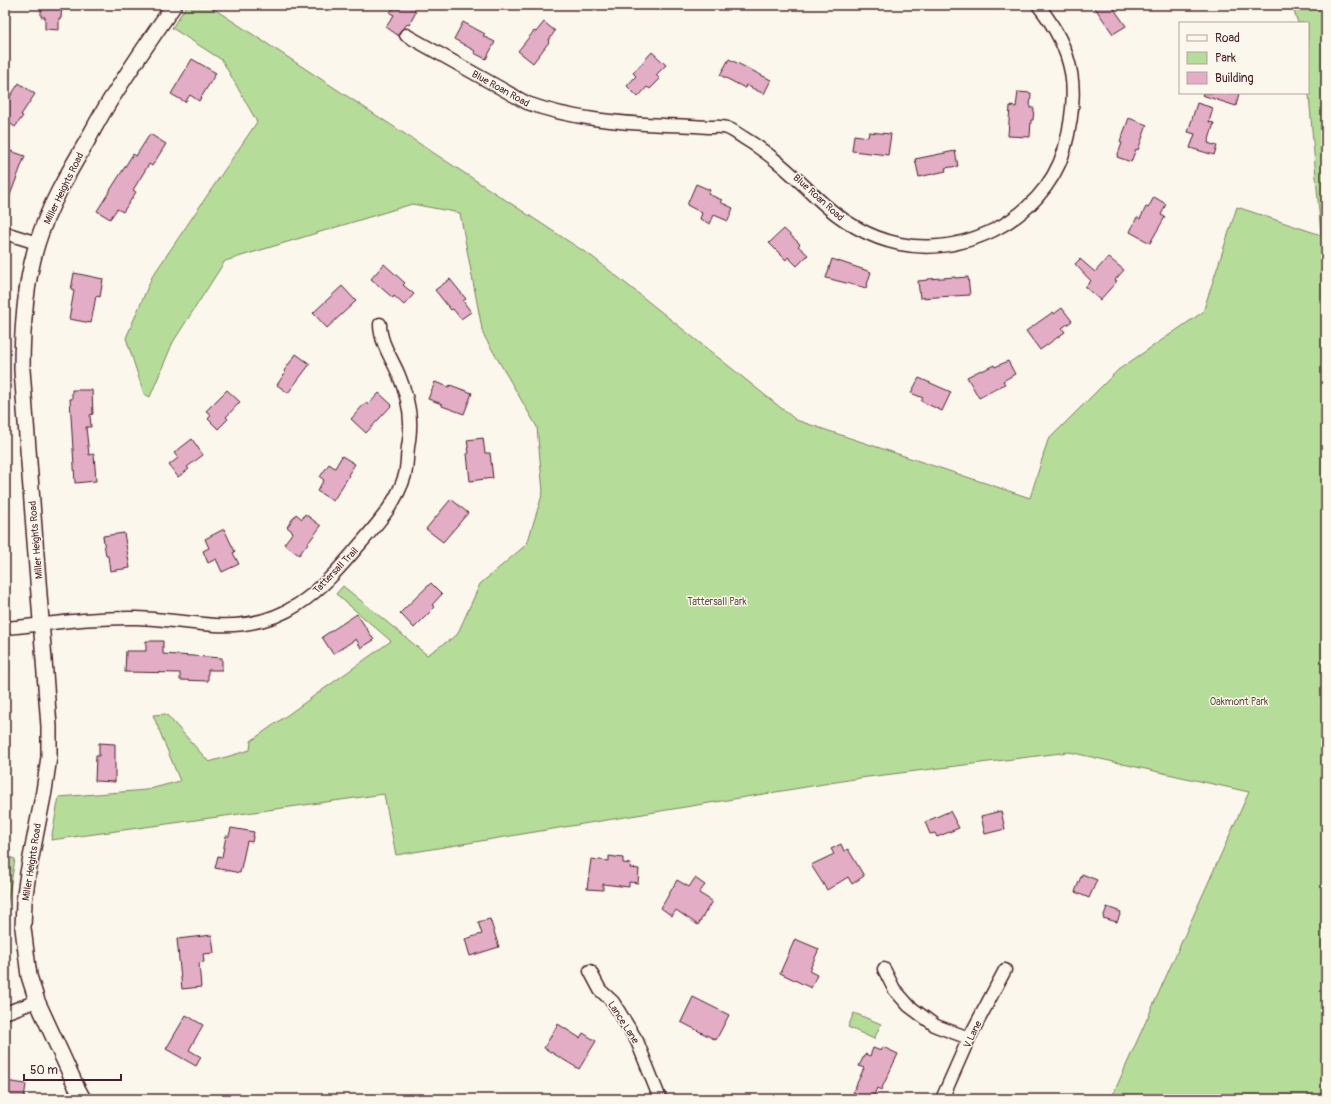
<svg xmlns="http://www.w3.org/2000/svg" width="1331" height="1104" font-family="Pangolin,sans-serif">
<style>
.green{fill:#b5dd99;stroke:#807e62}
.building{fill:#e3adc5;stroke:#4a1f2b}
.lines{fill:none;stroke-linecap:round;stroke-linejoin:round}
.minor-casing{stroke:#4a1f2b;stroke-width:15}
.tertiary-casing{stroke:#4a1f2b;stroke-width:18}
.minor{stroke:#fbf7ec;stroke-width:12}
.tertiary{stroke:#fbf7ec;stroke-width:15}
.labels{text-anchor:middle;stroke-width:3;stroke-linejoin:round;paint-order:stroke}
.street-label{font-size:10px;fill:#4a1f2b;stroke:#fbf7ec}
.park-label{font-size:10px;fill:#654e46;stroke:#fbf7ec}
</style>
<rect width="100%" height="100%" fill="#fbf7ec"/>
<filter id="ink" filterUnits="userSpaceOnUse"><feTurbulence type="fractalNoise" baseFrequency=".025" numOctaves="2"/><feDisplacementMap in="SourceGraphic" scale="8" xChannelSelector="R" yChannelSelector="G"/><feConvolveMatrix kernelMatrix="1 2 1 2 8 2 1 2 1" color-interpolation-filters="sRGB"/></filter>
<g filter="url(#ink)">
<path class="green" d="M187,5H208L594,258L796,420L1030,498L1048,440L1118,370L1203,312L1237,207L1321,235L1308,83V23H1298L1292,5H1326V1099H1111L1249,792L1069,752L860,778L396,855L384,794L51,840L59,797L146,790L180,781L153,715L166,714L209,762L250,750L251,741L391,641L336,594L343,586L427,655L457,635L480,584L527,544L543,492L537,427L483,334L460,213L412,204L225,261L173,342L150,397L144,394L126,338L152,277L257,122L222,60L172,28Z
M5,856L15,859L7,907H5Z
M854,1013L881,1024L874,1039L848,1027Z"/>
<path class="building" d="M41,5H62L61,18H59V30L45,29V17H41Z
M395,5H417L414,11L416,12L409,25L407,24L404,28L400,31L399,36L386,27L394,15L390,13Z
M1093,5H1122L1114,9L1126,26L1113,34Z
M463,22L485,34L483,36L495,42L486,59L474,53L475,51L454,39Z
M544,22L555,31L548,41L549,42L533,63L518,51L534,31L536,32Z
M652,52L666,65L656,75L660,79L650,89L647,87L638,97L627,86L636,76L633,73Z
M192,59L216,73L199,101L190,95L185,102L171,94Z
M729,59L771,80L764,94L746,85L745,88L720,75Z
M19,83L35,94L21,115L23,116L15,127L5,120V104Z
M1018,92L1031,93L1030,108H1034L1033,120H1031L1030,137L1008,136L1010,106L1016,107Z
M1203,93H1239L1236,106L1202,95Z
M1197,103L1213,108L1209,122L1214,123L1208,143L1217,146L1214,155L1190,148L1195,134L1188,132Z
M1129,118L1147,125L1138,150L1136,149L1131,162L1117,157L1122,143L1120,142Z
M869,132L891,134L888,155L852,151L854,135L868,137Z
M150,134L166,144L152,166L149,164L133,190L136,192L123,212L117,209L110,219L97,211L133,154L136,156Z
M5,149L25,156L7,203H5Z
M955,151L958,166L945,168L946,171L919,177L915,159Z
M696,184L710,190L708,194L722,200L720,202L733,208L728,221L714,215L710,224L700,219L702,213L687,205Z
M1154,197L1166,204L1161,215L1165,217L1150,243L1130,232L1137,217L1140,219L1146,207L1148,208Z
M784,229L800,244L798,246L808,255L797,266L788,257L786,260L769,243Z
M1108,257L1124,270L1115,280L1117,281L1100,300L1085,287L1091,281L1075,264L1080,259L1095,272Z
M832,259L871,272L866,288L826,278Z
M384,264L405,283L403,285L414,294L404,305L394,296L393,298L371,279Z
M74,273L103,279L100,297L96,296L91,323L69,319L74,291L71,290Z
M955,277V278L968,277L970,295L920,298L918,281L928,280V279Z
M450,279L466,299L463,301L471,312L461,319L453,309L451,310L435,290Z
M342,286L356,301L327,328L313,313Z
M1062,308L1072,321L1062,328L1065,332L1040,350L1026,331L1053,312L1054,314Z
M296,354L310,364L288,393L277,385L285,373L284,371Z
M1008,361L1015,374L1003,381L1005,384L979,398L967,377L981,370L982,371L994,365L995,367Z
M919,378L951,392L942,411L921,401L923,398L911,393Z
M435,382L449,387L450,385L472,393L464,414L442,406V404L428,399Z
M72,390H92L93,414L90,415L91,427H86L89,455L94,454L96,481L75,483L70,399H72Z
M227,390L240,402L226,417L228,419L218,429L208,419L211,415L206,411Z
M379,393L392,405L366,433L351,419L366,402L368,405Z
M483,438L485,453H490L493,478L470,481L467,454L469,453L467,440Z
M192,439L203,455L187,467L189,469L178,477L169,465L178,458L174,453Z
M342,456L355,464L348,475L349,476L333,501L317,491L324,480L320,477L329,464L335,468Z
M451,499L468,513L443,542L426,529Z
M296,514L302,519L305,514L321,526L299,555L284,544L293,532L287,527Z
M224,529L235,552L233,553L239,564L222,572L216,559L208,563L203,551L209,548L205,539Z
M124,533L130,568L110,571L108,556H106L103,536Z
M431,583L442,594L432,605L435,607L414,628L400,613Z
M357,614L374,640L361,648L356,639L333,654L322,637Z
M146,641H163V654L222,658V670H208V681L180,680V673L125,672L126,651H146Z
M99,743L115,744V782L95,781L96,756H99Z
M950,811L959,828L937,837L935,833L930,834L925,822Z
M1001,811L1005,829L985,834L981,816Z
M231,828L254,832L252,842L247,841L240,873L215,868L218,856L222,857L226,836H229Z
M841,844L844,851L848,849L864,876L852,884L848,877L827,890L811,865L834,854L831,849Z
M609,856L623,858V863L631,864L630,868L639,869L638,883L629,882V887L603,884V890L587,889L591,859L609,861Z
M1082,874L1097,880L1089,898L1075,892Z
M695,878L705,885L699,893L712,901L698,925L676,910L672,916L661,908L677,880L689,887Z
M1107,907L1121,912L1117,922L1103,918Z
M490,919L499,947L470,956L465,939L482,934L478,922Z
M212,935L214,953L203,954L204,962L199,963L201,987L182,989L177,939Z
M795,939L819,949L809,971L817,975L811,988L780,973Z
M693,997L729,1015L716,1040L681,1022Z
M186,1015L203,1025L189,1050L201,1057L196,1066L166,1049Z
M558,1024L580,1038L583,1033L596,1041L579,1069L544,1048Z
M883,1047L898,1054L881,1090L877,1088L872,1099H869L853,1092L864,1068L859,1066L865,1054L870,1056L873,1048L881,1051Z
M5,1081L26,1084L24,1099H5Z"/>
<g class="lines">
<defs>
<path id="minor" d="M406,35L527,103C571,119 619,123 665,125C679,125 694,126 708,127C714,127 722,126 727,128C733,130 739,135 744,138C771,154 793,175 816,197C867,246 928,262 994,230C1026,214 1053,186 1064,151C1080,92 1076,53 1038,5
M5,233L37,243
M5,628C48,624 93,617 137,618C163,619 189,623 215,625C285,629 319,593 361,543C379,522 397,502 405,475C407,466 407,456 408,447C409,441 410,434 410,428C411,410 405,390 398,373C391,357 380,342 380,324
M884,969L894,989L909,1006L936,1026L969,1038
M590,971L600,990L613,1002L637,1041L660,1099
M5,1013L37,1001
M942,1099L969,1038L1005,970"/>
<path id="tertiary" d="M83,1099L76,1086L37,1001L29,976L23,928L24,902L28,873L44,791L49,757V726L22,370C22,327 25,284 37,244C48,208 67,175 86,143C95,126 104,109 115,93C134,63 154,34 174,5"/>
</defs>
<use href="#minor" class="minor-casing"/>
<use href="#tertiary" class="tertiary-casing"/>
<use href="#minor" class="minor"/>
<use href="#tertiary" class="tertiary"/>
</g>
</g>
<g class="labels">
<g class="street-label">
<text transform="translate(501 88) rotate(29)" y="4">Blue Roan Road</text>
<text transform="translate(63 188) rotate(-64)" y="4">Miller Heights Road</text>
<text transform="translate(819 197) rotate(42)" y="4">Blue Roan Road</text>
<text transform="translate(35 540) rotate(-95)" y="4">Miller Heights Road</text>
<text transform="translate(335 570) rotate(-46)" y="4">Tattersall Trail</text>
<text transform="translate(31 862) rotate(-81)" y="4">Miller Heights Road</text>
<text transform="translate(624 1022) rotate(57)" y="4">Lance Lane</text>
<text transform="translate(972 1034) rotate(-64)" y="4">V Lane</text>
</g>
<g class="park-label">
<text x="717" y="605">Tattersall Park</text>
<text x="1239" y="705">Oakmont Park</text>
</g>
</g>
<rect width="1331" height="1104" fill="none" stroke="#fbf7ec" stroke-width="20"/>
<rect x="10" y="10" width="1311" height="1084" fill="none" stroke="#4a1f2b" stroke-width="1.5" filter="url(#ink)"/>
<rect x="1179" y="22" width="130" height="72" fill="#fbf7ec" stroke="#b4a19f"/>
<rect x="1187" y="35" width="20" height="6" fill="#fbf7ec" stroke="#b4a19f"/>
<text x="1215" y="42" font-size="12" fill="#4a1f2b">Road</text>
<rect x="1187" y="52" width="20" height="12" fill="#b5dd99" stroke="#b4a19f"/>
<text x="1215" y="62" font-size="12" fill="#4a1f2b">Park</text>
<rect x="1187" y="72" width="20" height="12" fill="#e3adc5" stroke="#b4a19f"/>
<text x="1215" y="82" font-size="12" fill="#4a1f2b">Building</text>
<path d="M24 1074v6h97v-6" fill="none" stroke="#4a1f2b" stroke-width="2"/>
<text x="30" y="1074" font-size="12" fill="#4a1f2b" stroke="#fbf7ec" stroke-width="3" paint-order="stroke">50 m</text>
</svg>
